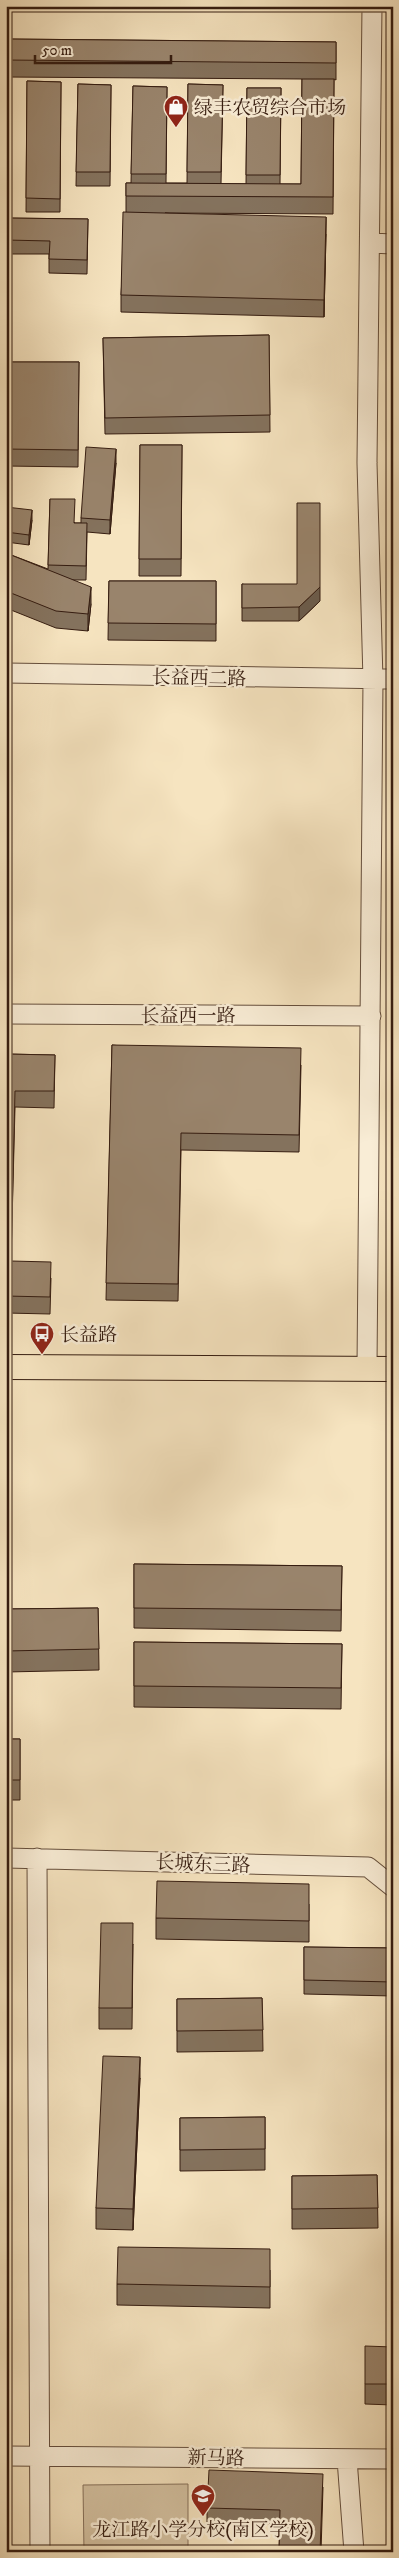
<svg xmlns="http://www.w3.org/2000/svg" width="399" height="2558" font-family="'IM FELL DW Pica','Noto Serif SC',serif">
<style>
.green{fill:#d5c2a2;stroke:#856f59}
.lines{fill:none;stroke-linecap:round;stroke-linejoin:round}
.minor-casing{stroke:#654e3c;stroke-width:21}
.major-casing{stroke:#351c10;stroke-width:26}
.minor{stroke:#f9edd6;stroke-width:19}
.major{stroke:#f6e4c0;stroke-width:24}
.wall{fill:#84725d;stroke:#351c10}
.shaded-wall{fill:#6b5c4c;stroke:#351c10}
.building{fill:#99846c;stroke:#351c10}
.labels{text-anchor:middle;stroke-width:5;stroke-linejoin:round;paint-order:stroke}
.poi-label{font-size:19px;fill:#351c10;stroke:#f9edd6;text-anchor:start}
.street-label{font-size:19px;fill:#351c10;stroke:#f9edd6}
</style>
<rect width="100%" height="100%" fill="#f6e4c0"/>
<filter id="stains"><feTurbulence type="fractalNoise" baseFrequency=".004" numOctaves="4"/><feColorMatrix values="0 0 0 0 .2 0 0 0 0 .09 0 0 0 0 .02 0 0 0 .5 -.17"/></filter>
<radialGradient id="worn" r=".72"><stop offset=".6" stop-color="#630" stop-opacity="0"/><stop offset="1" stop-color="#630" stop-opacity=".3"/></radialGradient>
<path class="green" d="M188,2484V2552H84L83,2485Z"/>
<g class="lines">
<defs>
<path id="minor" d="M370,243L393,244
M6,673L393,679
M6,1014L371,1016
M367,1367L373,680L367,463L372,6
M6,1858L368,1867L393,1887
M37,1858L40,2552
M6,2456L393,2459
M347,2459L354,2552"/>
<path id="major" d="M6,1367L393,1369"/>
</defs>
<use href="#minor" class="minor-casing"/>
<use href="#major" class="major-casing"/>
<use href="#minor" class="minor"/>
<use href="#major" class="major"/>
</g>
<path class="wall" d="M6,39L336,42V80L334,79L333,214L165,213L326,234L324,317L121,312V295L126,212V183H131L133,86L167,87L166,183H187L188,84L223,85L221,184H246L247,88H281L280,184H301L302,79L6,77Z
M6,80H10L9,210H6Z
M27,81L61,82L60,212H26Z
M78,84L111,85L110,186H76Z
M6,218L88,219L87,274L49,273V254H6Z
M269,335L270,432L105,434L103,338Z
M6,362H79L78,467L6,466Z
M140,445H182L181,576H139Z
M116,463L110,534L87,532L86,580H73L91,604L88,631L56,628L6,608V553L48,569L50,499L75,523H81V518Z
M6,507L32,520L29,545L6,542Z
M109,581H216V641L108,640Z
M242,584L320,601L299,621H242Z
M112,1045L301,1065L299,1152L181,1150L178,1301L106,1300Z
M6,1054L55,1055L54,1108L15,1107L11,1261L51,1278L50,1314L6,1313Z
M134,1564L342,1566L341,1631L134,1628Z
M98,1608L99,1670L6,1672V1609Z
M134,1642L342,1644L341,1709L134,1707Z
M6,1739H20V1800H6Z
M309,1904V1942L156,1939V1918Z
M133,1944L132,2029H99V2008Z
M304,1947L393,1948V1996L304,1994Z
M262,1998L263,2051L177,2052V1999Z
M393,2016V2048H392Z
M140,2078L133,2230L96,2229V2208Z
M265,2117V2170L180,2171V2118Z
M377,2175L378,2228L292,2229V2176Z
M270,2270V2308L117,2305V2284Z
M393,2347V2405L365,2404V2384Z
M323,2487L321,2552H279L280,2524L207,2522V2508Z
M389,2494H393V2538H389Z"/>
<path class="shaded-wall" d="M326,217V234L324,317V300Z
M116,449V463L110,534V520Z
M32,510V520L29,545V535Z
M91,587V604L88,631V614Z
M320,587V601L299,621V607Z
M140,2057V2078L133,2230V2209Z"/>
<path class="building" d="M6,39L336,42V63L6,60Z
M302,79H334L333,197L126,196V183L301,184Z
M6,80H10L9,197H6Z
M27,81L61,82L60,199L26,198Z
M78,84L111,85L110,172H76Z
M188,84L223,85L221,172H187Z
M133,86L167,87L166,174H131Z
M247,88H281L280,175H246Z
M123,212L326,217L324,300L121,295Z
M6,218L88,219L87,260L49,259L50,241L6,240Z
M269,335L270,415L105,418L103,338Z
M6,362H79L78,450L6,449Z
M140,445H182L181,559H139Z
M86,447L116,449L110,520L81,518Z
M50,499H75L74,523H87L86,566L48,565Z
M297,503H320V587L299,607L242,608V584H297Z
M6,507L32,510L29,535L6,532Z
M6,553L91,587L88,614L56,611L6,591Z
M109,581H216V624L108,623Z
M112,1045L301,1048L299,1135L181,1133L178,1284L106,1283Z
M6,1054L55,1055L54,1091H15L11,1261L51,1262L50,1297L6,1296Z
M134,1564L342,1566L341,1610L134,1608Z
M98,1608L99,1649L6,1651V1609Z
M134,1642L342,1644L341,1688L134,1686Z
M6,1739H20V1780H6Z
M157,1881L309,1884V1921L156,1918Z
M101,1923H133L132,2008H99Z
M304,1947L393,1948V1982L304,1980Z
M262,1998L263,2030L177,2031V1999Z
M103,2056L140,2057L133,2209L96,2208Z
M265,2117V2149L180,2150V2118Z
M377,2175L378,2208L292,2209V2176Z
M118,2247L270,2249V2287L117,2284Z
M365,2346L393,2347V2384H365Z
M209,2470L323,2474L320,2552H279L280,2510L207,2508Z
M389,2494H393V2518H389Z"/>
<defs>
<symbol id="shop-pin" viewBox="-11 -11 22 30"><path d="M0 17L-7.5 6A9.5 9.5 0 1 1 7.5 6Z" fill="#8f2418" stroke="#f9edd6"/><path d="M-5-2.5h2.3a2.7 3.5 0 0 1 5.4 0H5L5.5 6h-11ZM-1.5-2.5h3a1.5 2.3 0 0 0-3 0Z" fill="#fff"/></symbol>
<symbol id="bus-pin" viewBox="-11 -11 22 30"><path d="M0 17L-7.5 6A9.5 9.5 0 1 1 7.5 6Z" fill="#8f2418" stroke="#f9edd6"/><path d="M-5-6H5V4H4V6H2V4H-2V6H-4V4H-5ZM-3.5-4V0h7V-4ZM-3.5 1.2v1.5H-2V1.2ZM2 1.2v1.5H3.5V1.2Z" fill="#fff"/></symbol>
<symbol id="school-pin" viewBox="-11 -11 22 30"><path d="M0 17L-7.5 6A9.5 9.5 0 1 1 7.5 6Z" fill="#8f2418" stroke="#f9edd6"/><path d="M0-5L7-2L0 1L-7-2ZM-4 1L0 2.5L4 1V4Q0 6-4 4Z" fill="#fff"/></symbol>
</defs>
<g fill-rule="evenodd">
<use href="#shop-pin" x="162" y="93" width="28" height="38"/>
<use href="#bus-pin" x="28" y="1320" width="28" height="38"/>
<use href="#school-pin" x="189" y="2482" width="28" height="38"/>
</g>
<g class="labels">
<g class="poi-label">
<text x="194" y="114">绿丰农贸综合市场</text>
<text x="60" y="1341">长益路</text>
<text x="203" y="2536" text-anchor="middle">龙江路小学分校(南区学校)</text>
</g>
<g class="street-label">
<text transform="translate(199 677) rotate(1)" y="7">长益西二路</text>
<text x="188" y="1022">长益西一路</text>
<text transform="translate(203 1863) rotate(2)" y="7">长城东三路</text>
<text transform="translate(216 2457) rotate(1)" y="7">新马路</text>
</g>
</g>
<rect width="399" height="2558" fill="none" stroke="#f6e4c0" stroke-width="25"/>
<rect x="8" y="8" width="384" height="2543" fill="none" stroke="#351c10" stroke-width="2.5"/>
<rect x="12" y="12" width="374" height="2533" fill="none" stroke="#351c10"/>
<path d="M35 55v8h136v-8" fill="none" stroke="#351c10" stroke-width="2.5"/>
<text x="42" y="55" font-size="15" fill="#351c10" stroke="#f9edd6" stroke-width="4" paint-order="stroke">50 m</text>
<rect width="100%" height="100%" filter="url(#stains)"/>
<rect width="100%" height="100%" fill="url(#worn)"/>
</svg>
